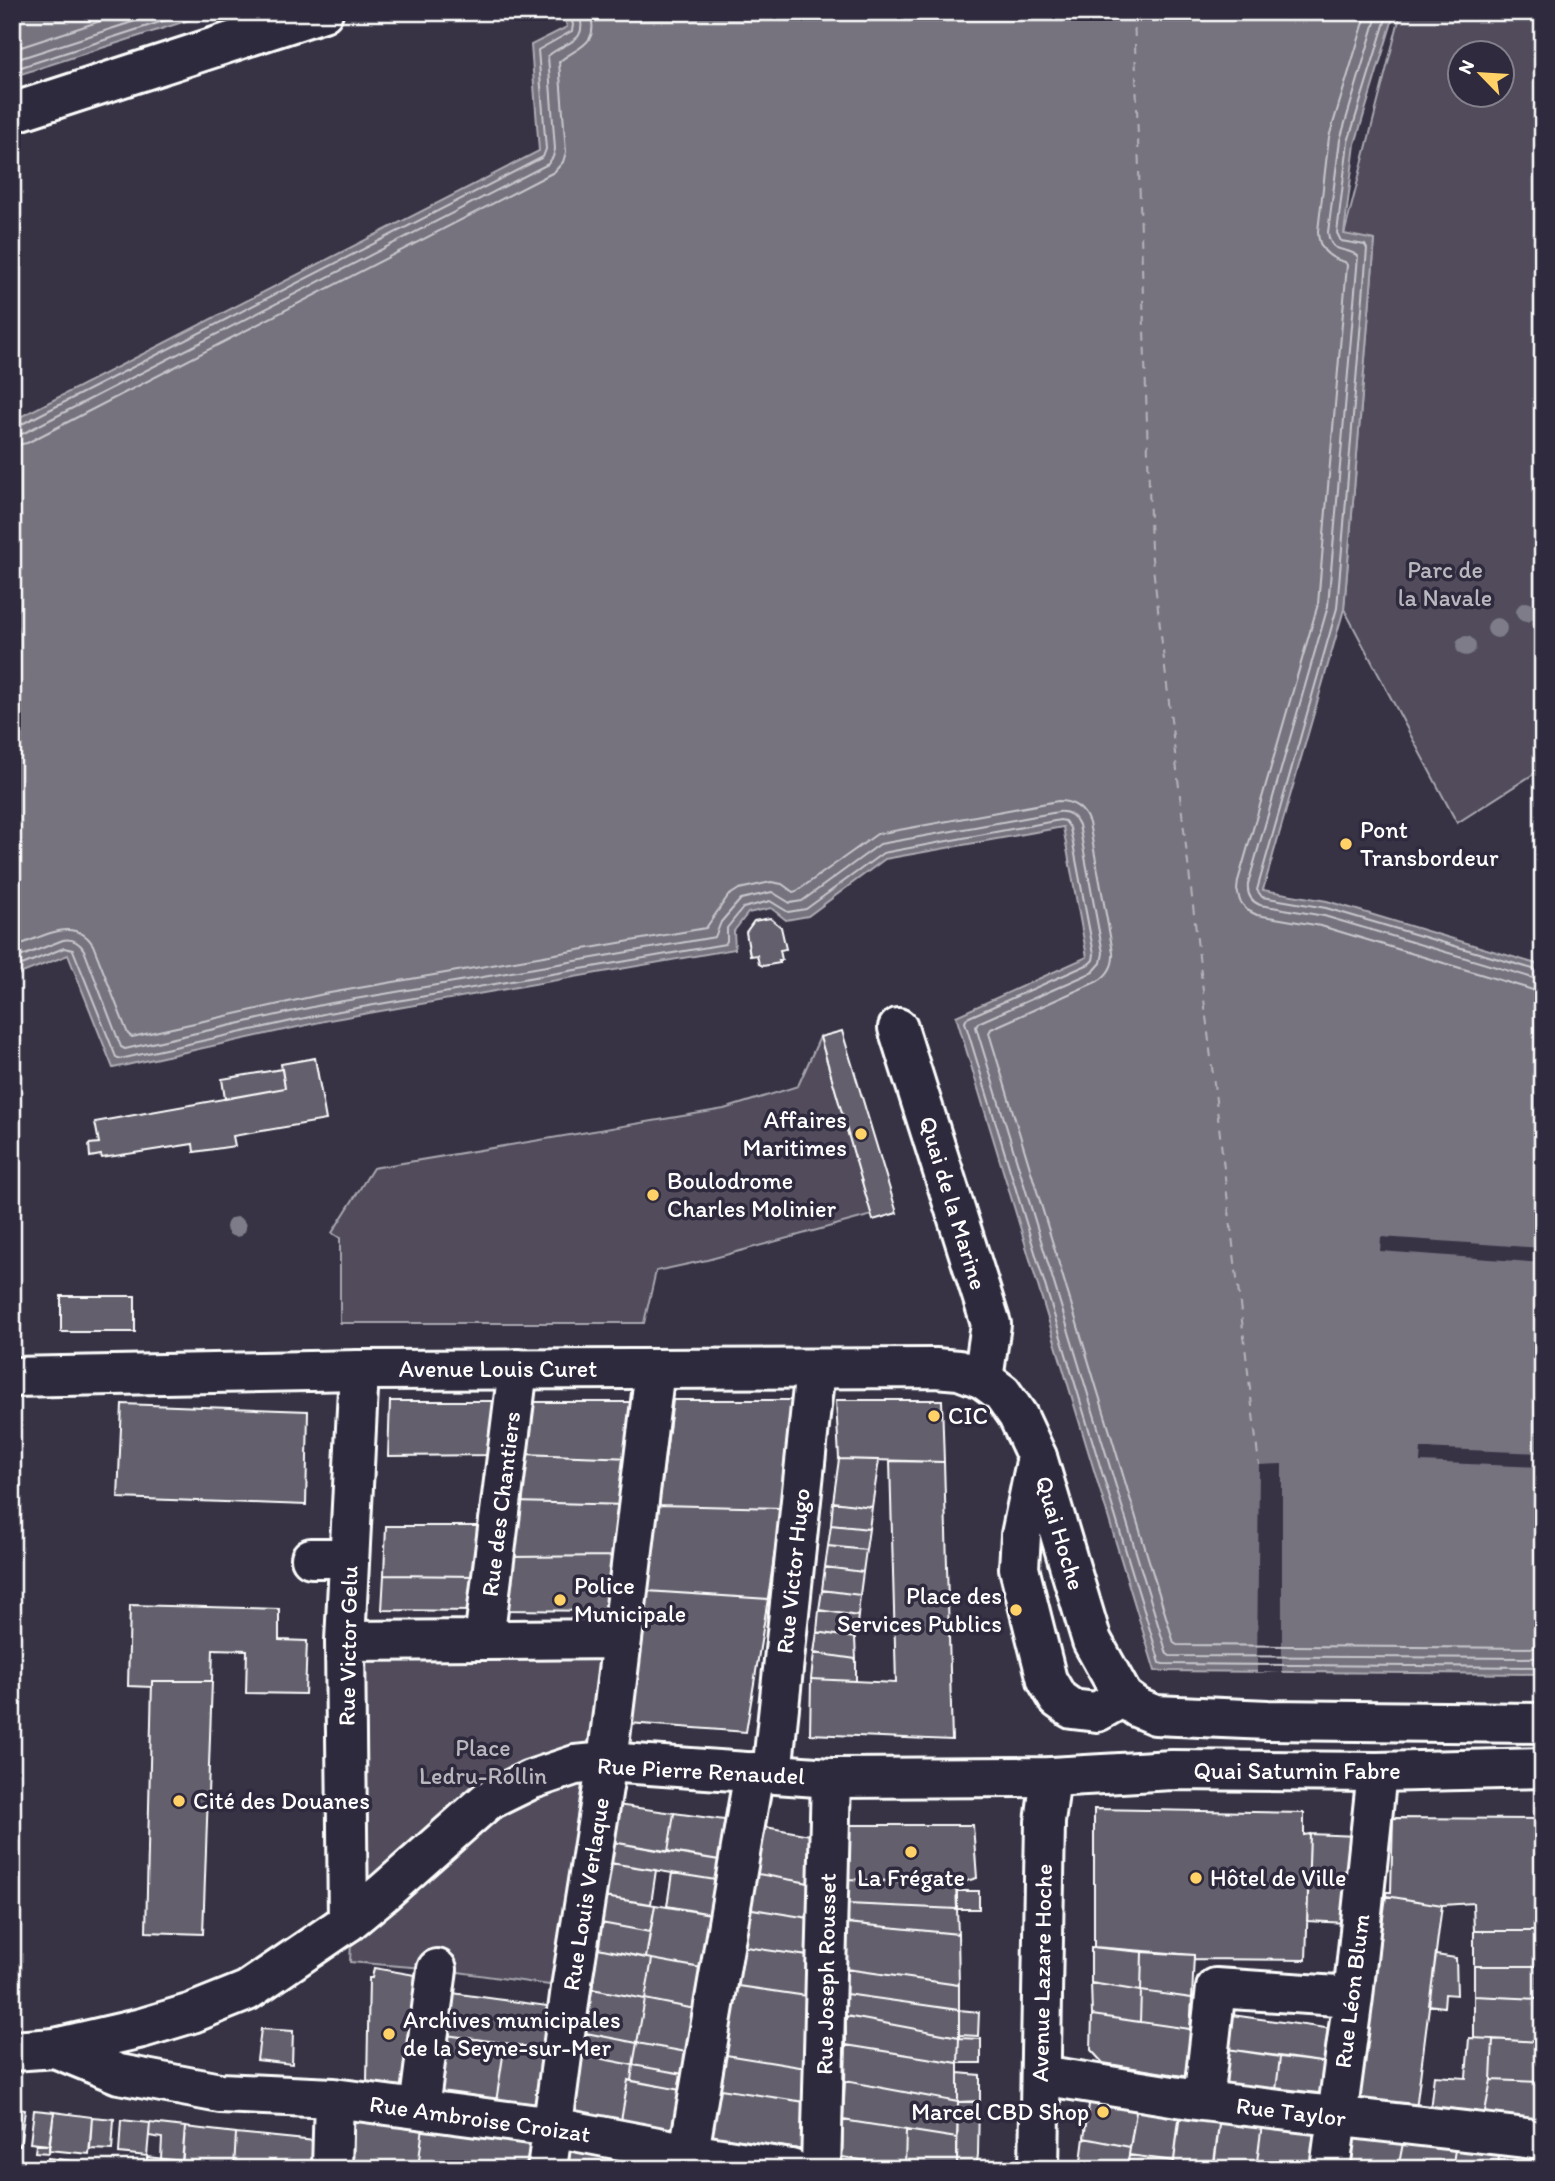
<svg xmlns="http://www.w3.org/2000/svg" width="1555" height="2181" font-family="Itim,sans-serif">
<style>
.green{fill:#514c5c;stroke:#a8a6ae;stroke-width:2;fill-rule:evenodd}
.water{fill:#76737f;stroke:#adabb2;stroke-width:2}
.pier{fill:#373345}
.lines{fill:none;stroke-linecap:round;stroke-linejoin:round}
.shore{stroke:#c8c7cc;stroke-width:2}
.ferry{stroke:#b4b2b9;stroke-width:2;stroke-dasharray:9 7;stroke-linecap:butt}
.building{fill:#635f6d;stroke:#fff;stroke-width:2}
.minor-casing{stroke:#fff;stroke-width:44}
.major-casing{stroke:#fff;stroke-width:44}
.minor{stroke:#2f2a3d;stroke-width:38}
.major{stroke:#2f2a3d;stroke-width:38}
.tree{fill:#7e7c88}
.poi-dot{fill:#ffd166;stroke:#2f2a3d;stroke-width:2.5}
.labels{text-anchor:middle;stroke-width:7;stroke-linejoin:round;paint-order:stroke}
.park-label{font-size:24px;fill:#b9b7be;stroke:#2f2a3d}
.poi-label{font-size:24px;fill:#fff;stroke:#2f2a3d;text-anchor:start}
.street-label{font-size:24px;fill:#fff;stroke:#2f2a3d}
</style>
<rect width="100%" height="100%" fill="#373345"/>
<filter id="ink" filterUnits="userSpaceOnUse"><feTurbulence type="fractalNoise" baseFrequency=".0143" numOctaves="2"/><feDisplacementMap in="SourceGraphic" scale="14" xChannelSelector="R" yChannelSelector="G"/><feConvolveMatrix kernelMatrix="1 2 1 2 8 2 1 2 1" color-interpolation-filters="sRGB"/></filter>
<g filter="url(#ink)">
<path class="green" d="M1401,12H1543V768L1457,823L1344,609L1375,240L1344,235ZM1460,52H1502V94H1460Z
M820,1037L872,1215L707,1260L656,1271L644,1323H340V1238L332,1233L373,1168L724,1109L798,1086Z
M622,1639L571,1988L437,1969L350,1962L366,1641Z"/>
<path class="water" d="M12,12H214L12,77Z
M563,12H1395L1355,144L1344,234L1375,240L1344,609L1263,890L1327,901L1543,966V1674L1155,1671L956,1016L1087,957L1063,827L885,859L808,916L786,920L771,908L748,913L734,931L735,949L329,1020L113,1068L68,955L12,977V421L539,151L531,45L567,27Z"/>
<path class="pier" d="M1381,1237L1543,1248V1263L1380,1251Z
M1421,1448L1543,1453V1467L1420,1462Z
M1282,1464V1673L1257,1672L1259,1465Z"/>
<g class="lines">
<path class="shore" d="M1367,12L1329,137L1318,231C1318,249 1328,258 1345,262L1347,265L1318,604L1238,881L1237,890L1240,901L1247,910L1257,915L1321,926L1533,990L1543,991
M1378,12L1340,140L1328,232C1330,255 1346,246 1358,256L1328,606L1248,884C1247,894 1250,901 1260,905L1324,916L1543,981
M1388,12L1348,142L1337,233L1341,241L1365,245L1367,249L1337,608L1257,890L1262,897L1326,908L1543,972
M12,50L128,12
M12,61L163,12
M12,70L191,12
M12,427L18,426L543,157L546,149L538,50L572,31L573,25L570,12
M12,436L22,434L548,164L553,157L555,149L548,56C567,40 589,44 579,12
M12,446L27,443L554,172L563,162L566,152L559,62C578,46 600,46 590,12
M12,948C37,939 75,914 93,945L128,1034L132,1037L324,994L706,928L728,896L739,889L771,882L782,884L793,892L797,891L877,834L1058,801C1073,801 1084,808 1089,823L1113,952C1114,965 1109,974 1098,981L991,1029L989,1033L1174,1643L1177,1645L1543,1648
M12,960L63,940C73,938 79,942 84,950L121,1047L125,1049L326,1004L715,937L721,922L741,899L772,892L790,903L802,901L880,844L1058,812C1068,811 1075,816 1079,825L1103,953L1101,963L1093,972L978,1023L976,1027L1167,1654L1170,1656L1543,1658
M12,969L64,948L73,950L116,1057L120,1059L328,1013L725,944L727,941V928L743,908L770,901L788,912L806,909L883,853L1060,820L1065,821L1070,828L1094,954L1093,960L1089,964L967,1018L965,1022L1160,1663L1163,1664L1543,1667"/>
<path class="ferry" d="M1134,12L1151,550L1259,1465"/>
</g>
<path class="building" d="M770,918L781,927L786,949L780,950L782,960H779L780,963L763,966L759,964L757,955L750,956L746,932L754,921Z
M842,1031L897,1213L873,1220L820,1037Z
M315,1058L326,1120L233,1136L235,1146L194,1152L193,1144L102,1158L101,1155L90,1157L89,1144L99,1143L95,1122L285,1088L281,1064Z
M282,1069L285,1088L225,1099L222,1079Z
M61,1296H135V1332H61Z
M673,1400H798L781,1508L659,1505Z
M836,1400H942L944,1462L839,1459Z
M390,1401H500L495,1455L388,1456Z
M529,1402H640L632,1458L522,1454Z
M122,1404L308,1411L306,1505L118,1498Z
M522,1454L632,1458L626,1505L516,1502Z
M839,1459L879,1460L872,1507L833,1502Z
M890,1461L944,1462L952,1740L810,1734L811,1679L896,1683Z
M516,1502L626,1505L619,1556L509,1557Z
M833,1502L872,1507L869,1529L831,1525Z
M659,1505L781,1508L768,1599L647,1591Z
M831,1525L869,1529L866,1550L828,1546Z
M386,1526H485L477,1576L384,1575Z
M828,1546L866,1550L863,1572L825,1567Z
M619,1556L612,1611L501,1610L509,1557Z
M825,1567L863,1572L860,1595L822,1590Z
M384,1575L477,1576L472,1611L382,1610Z
M822,1590L860,1595L858,1616L819,1610Z
M647,1591L768,1599L746,1732L629,1723Z
M130,1605L279,1609V1640L307,1641L305,1694L246,1693L247,1650L213,1649L212,1681H152V1687L128,1686Z
M819,1610L858,1616L855,1638L817,1632Z
M817,1632L855,1638L856,1659L814,1653Z
M814,1653L856,1659V1681L811,1679Z
M152,1681H212L203,1934L146,1932Z
M617,1805L674,1813L668,1852L612,1842Z
M1094,1809L1304,1813V1835L1310,1834L1306,1960L1194,1959V1955L1094,1947Z
M674,1813L732,1821L726,1861L668,1852Z
M1393,1818L1539,1819V1931H1474L1473,1903L1442,1905L1386,1896V1892H1391Z
M847,1825H973L977,1878L956,1884L848,1879Z
M760,1826L810,1835L809,1883L752,1873Z
M1310,1834L1357,1836L1347,1923L1307,1921Z
M612,1842L726,1861L722,1881L610,1863Z
M610,1863L656,1870L651,1904L604,1897Z
M672,1873L722,1881L717,1915L667,1906Z
M752,1873L809,1883V1918L746,1908Z
M848,1879L956,1884L957,1909L847,1904Z
M957,1891H979V1909H957Z
M1386,1896L1442,1905L1416,2109L1358,2101Z
M604,1897L655,1905L650,1932L601,1923Z
M847,1904L957,1909L958,1934L847,1923Z
M655,1905L717,1915L707,1969L646,1958Z
M746,1908L809,1918L808,1956L739,1946Z
M601,1923L650,1932L646,1958L598,1948Z
M847,1923L958,1934L959,1985L846,1969Z
M1474,1931H1539L1538,1966H1474Z
M739,1946L808,1956L807,1996L732,1985Z
M1091,1947L1142,1952L1141,1991L1091,1983Z
M598,1948L652,1959L645,1999L592,1989Z
M1142,1952L1194,1955L1192,1998L1141,1991Z
M1436,1955L1456,1958L1457,1995L1445,1994L1444,2007L1429,2005Z
M652,1959L707,1969L700,2010L645,1999Z
M1474,1966H1538L1539,1999L1474,1996Z
M374,1968L415,1975L414,1985L417,1986L403,2088L367,2082L369,1978H372Z
M846,1969L959,1985V2010L846,1994Z
M1091,1983L1141,1991L1140,2022L1092,2015Z
M732,1985L807,1996L806,2068L720,2054Z
M592,1989L645,1999L637,2043L586,2033Z
M1141,1991L1192,1998L1190,2029L1140,2022Z
M445,1992L555,2007L548,2050L439,2034Z
M846,1994L959,2010V2037L846,2016Z
M1474,1996L1539,1999V2042L1474,2038Z
M645,1999L700,2010L692,2053L637,2043Z
M959,2010L979,2012L978,2036L959,2035Z
M1092,2015L1190,2029L1189,2077L1103,2063L1091,2050Z
M1232,2015L1333,2029L1329,2063L1227,2049Z
M846,2016L959,2037L958,2063L846,2045Z
M261,2029L293,2031L292,2064L257,2060Z
M586,2033L637,2043L633,2065L582,2055Z
M439,2034L505,2043L496,2102L431,2093Z
M959,2038L981,2039V2063H958Z
M1469,2038L1493,2039L1491,2080L1484,2117L1430,2110L1434,2076L1466,2078Z
M1493,2039L1539,2042V2082L1491,2080Z
M505,2043L548,2050L540,2108L496,2102Z
M637,2043L692,2053L689,2075L633,2065Z
M846,2045L958,2063V2102L845,2081Z
M1227,2049L1280,2057L1276,2090L1226,2083Z
M720,2054L806,2068L805,2102L714,2088Z
M582,2055L633,2065L631,2081L628,2080L621,2121L572,2113Z
M1280,2057L1329,2063L1325,2096L1276,2090Z
M633,2065L689,2075L686,2091L631,2081Z
M958,2073L980,2075V2101L958,2102Z
M628,2080L686,2091L679,2131L621,2121Z
M1491,2080L1539,2082V2124L1484,2117Z
M845,2081L958,2102L957,2138L843,2120Z
M714,2088L805,2102V2150L706,2135Z
M1090,2098L1137,2106L1130,2147L1084,2138Z
M958,2102H979L978,2154L977,2162L972,2169H957Z
M1137,2106L1180,2114L1174,2161L1129,2155Z
M14,2108L25,2110L20,2146H12Z
M34,2110L54,2112L49,2145L30,2143Z
M1180,2111L1220,2117L1213,2169L1173,2168Z
M54,2112L92,2117L89,2154L49,2150Z
M354,2114L423,2126L418,2169H399L353,2162Z
M92,2117L114,2119L112,2150L90,2149Z
M1220,2117L1262,2124L1256,2169L1214,2167Z
M121,2120L150,2123L147,2156L119,2153Z
M843,2120L906,2130L905,2167L842,2157Z
M150,2123L185,2127L182,2161L161,2159L162,2138L149,2136Z
M1262,2124L1318,2132L1314,2169H1256Z
M423,2126L533,2144L530,2169H418Z
M185,2127L236,2133L234,2169H182Z
M906,2130L957,2138V2169H919L905,2167Z
M236,2133L315,2141L313,2169H234Z
M1354,2136L1403,2143L1398,2169H1350Z
M1084,2138L1130,2147L1127,2169H1080Z
M1403,2143L1455,2150L1452,2169H1398Z
M36,2145H49V2153L35,2152Z
M568,2149L614,2157L612,2169H565Z
M1455,2150L1499,2155L1498,2169H1452Z
M1129,2155L1174,2161L1173,2169H1127Z
M1499,2155L1542,2161L1543,2169H1498Z
M147,2157L182,2161V2169H147Z
M614,2157L672,2169H612Z
M12,2158L47,2162V2169H12Z
M48,2158L88,2163V2169H47Z
M353,2162L397,2169H352Z"/>
<g class="lines">
<defs>
<path id="minor" d="M12,113L323,12
M898,1028L991,1324L983,1379
M1037,1457L1021,1535L1019,1568L1047,1680L1058,1699L1072,1709L1097,1712L1123,1697
M311,1558H349
M484,1640L518,1369
M345,1641L622,1639
M772,1773L815,1369
M348,1922L345,1641L359,1370
M55,2048L119,2074L220,2093L334,2098L553,2127L689,2153L791,2169
M1041,2075L1203,2101L1543,2140
M1203,2101L1216,1988L1353,1997
M419,2109L437,1969
M332,2169L334,2098
M547,2169L571,1988L607,1762L655,1369
M686,2169L754,1772
M821,2169L831,1778
M1039,2169L1045,1822L1051,1777
M1330,2169L1353,1997L1377,1772"/>
<path id="major" d="M12,1377L359,1370L935,1368L959,1370L983,1379L1002,1393L1018,1416L1037,1457L1092,1641L1123,1697L1138,1708L1155,1715L1268,1720L1543,1723
M12,2051L55,2048L142,2028L192,2013L247,1991L348,1922L383,1893L487,1801L530,1780L575,1765L607,1762L831,1778L1051,1777L1172,1770L1377,1772L1543,1768"/>
</defs>
<use href="#minor" class="minor-casing"/>
<use href="#major" class="major-casing"/>
<use href="#minor" class="minor"/>
<use href="#major" class="major"/>
</g>
<g class="tree">
<circle cx="1526" cy="612" r="10"/>
<circle cx="1497" cy="628" r="10"/>
<circle cx="1466" cy="646" r="10"/>
<circle cx="236" cy="1227" r="10"/>
</g>
</g>
<g class="poi-dot">
<circle cx="1346" cy="844" r="7"/>
<circle cx="861" cy="1134" r="7"/>
<circle cx="653" cy="1195" r="7"/>
<circle cx="934" cy="1416" r="7"/>
<circle cx="560" cy="1600" r="7"/>
<circle cx="1016" cy="1610" r="7"/>
<circle cx="179" cy="1801" r="7"/>
<circle cx="911" cy="1852" r="7"/>
<circle cx="1196" cy="1878" r="7"/>
<circle cx="389" cy="2034" r="7"/>
<circle cx="1103" cy="2112" r="7"/>
</g>
<g class="labels">
<g class="park-label">
<text x="1445" y="578">Parc de<tspan x="1445" dy="28">la Navale</tspan></text>
<text x="483" y="1756">Place<tspan x="483" dy="28">Ledru-Rollin</tspan></text>
</g>
<g class="poi-label">
<text x="1360" y="838">Pont<tspan x="1360" dy="28">Transbordeur</tspan></text>
<text x="847" y="1128" text-anchor="end">Affaires<tspan x="847" dy="28">Maritimes</tspan></text>
<text x="667" y="1189">Boulodrome<tspan x="667" dy="28">Charles Molinier</tspan></text>
<text x="948" y="1424">CIC</text>
<text x="574" y="1594">Police<tspan x="574" dy="28">Municipale</tspan></text>
<text x="1002" y="1604" text-anchor="end">Place des<tspan x="1002" dy="28">Services Publics</tspan></text>
<text x="193" y="1809">Cité des Douanes</text>
<text x="911" y="1886" text-anchor="middle">La Frégate</text>
<text x="1210" y="1886">Hôtel de Ville</text>
<text x="403" y="2028">Archives municipales<tspan x="403" dy="28">de la Seyne-sur-Mer</tspan></text>
<text x="1089" y="2120" text-anchor="end">Marcel CBD Shop</text>
</g>
<g class="street-label">
<text transform="translate(953 1203) rotate(73)" y="8">Quai de la Marine</text>
<text x="498" y="1377">Avenue Louis Curet</text>
<text transform="translate(501 1504) rotate(-83)" y="8">Rue des Chantiers</text>
<text transform="translate(1060 1533) rotate(73)" y="8">Quai Hoche</text>
<text transform="translate(793 1571) rotate(-84)" y="8">Rue Victor Hugo</text>
<text transform="translate(348 1646) rotate(-89)" y="8">Rue Victor Gelu</text>
<text transform="translate(701 1771) rotate(3)" y="8">Rue Pierre Renaudel</text>
<text x="1297" y="1779">Quai Saturnin Fabre</text>
<text transform="translate(586 1894) rotate(-81)" y="8">Rue Louis Verlaque</text>
<text transform="translate(1042 1973) rotate(-89)" y="8">Avenue Lazare Hoche</text>
<text transform="translate(826 1974) rotate(-89)" y="8">Rue Joseph Rousset</text>
<text transform="translate(1352 1991) rotate(-83)" y="8">Rue Léon Blum</text>
<text transform="translate(1291 2112) rotate(7)" y="8">Rue Taylor</text>
<text transform="translate(480 2119) rotate(8)" y="8">Rue Ambroise Croizat</text>
</g>
</g>
<rect width="1555" height="2181" fill="none" stroke="#2f2a3d" stroke-width="42"/>
<rect x="21" y="21" width="1513" height="2139" fill="none" stroke="#fff" stroke-width="2.5" filter="url(#ink)"/>
<g transform="translate(1481 74) rotate(295)"><circle r="33" fill="#2f2a3d" stroke="#827f8b" stroke-width="2"/>
<path d="M0-5L12 26L0 18L-12 26Z" fill="#ffd166"/>
<text y="-10" font-size="19" font-weight="bold" text-anchor="middle" fill="#ffffff">N</text>
</g>
</svg>
